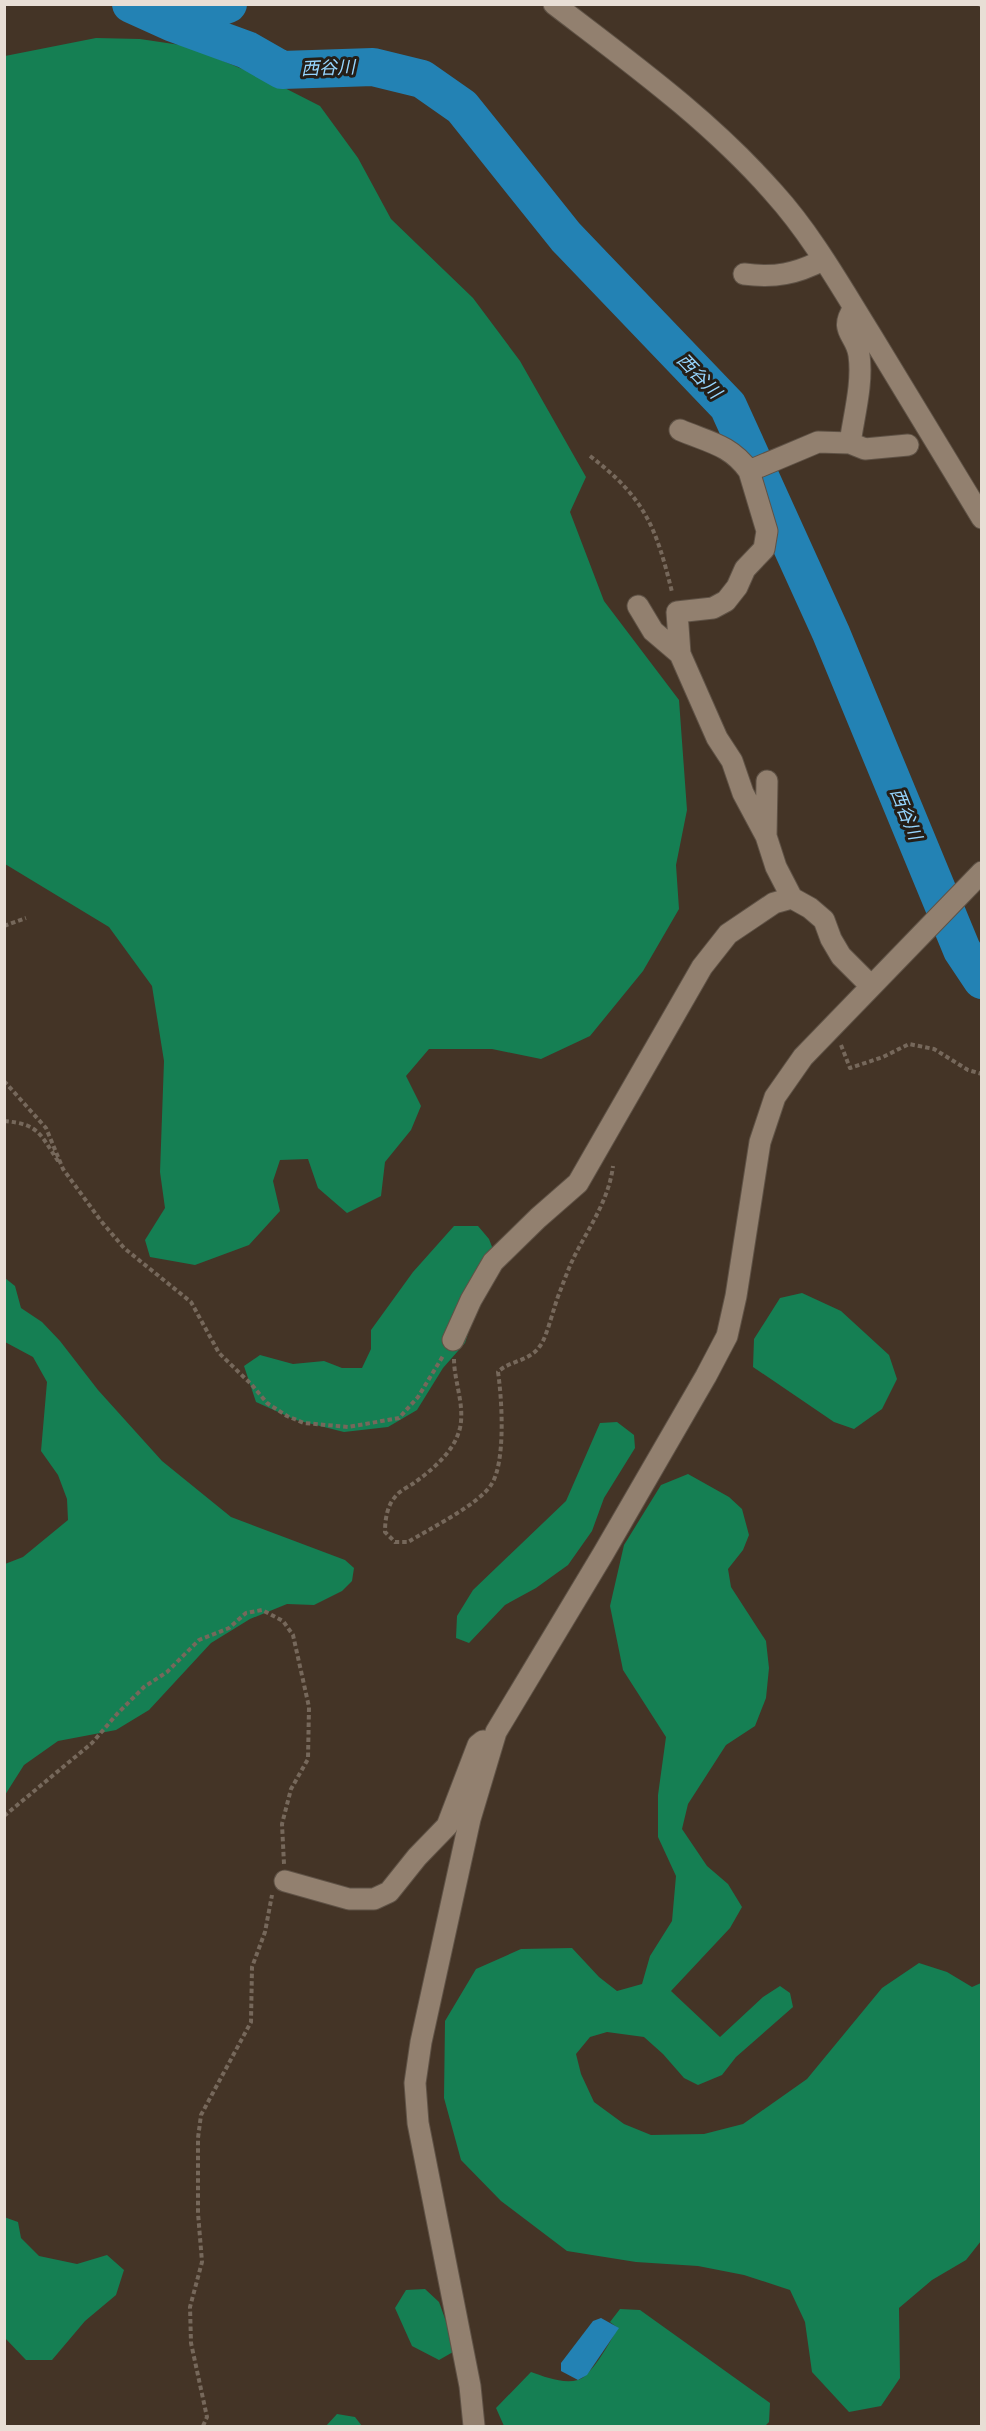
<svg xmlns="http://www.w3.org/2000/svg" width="986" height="2431" font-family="Barlow,'Noto Sans JP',sans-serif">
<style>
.forest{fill:#157f53}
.water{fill:#2382b4}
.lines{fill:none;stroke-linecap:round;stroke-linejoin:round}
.river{stroke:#2382b4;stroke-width:38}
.street-casing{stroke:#5f5246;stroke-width:23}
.path{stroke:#76685b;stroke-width:4;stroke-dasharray:4.5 3;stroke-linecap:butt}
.street{stroke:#92806f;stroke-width:21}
.labels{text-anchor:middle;stroke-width:6;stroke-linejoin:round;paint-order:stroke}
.water-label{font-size:18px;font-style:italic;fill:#97d6ff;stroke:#251e17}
</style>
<rect width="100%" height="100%" fill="#443426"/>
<path class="forest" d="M96,38L140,39L187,46L271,81L320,106L358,158L391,219L473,298L520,361L586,477L570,512L604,601L679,700L687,810L676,865L679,909L643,971L590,1036L541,1059L492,1049H429L406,1076L421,1106L411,1130L385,1162L381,1196L347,1213L318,1188L308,1159L280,1160L273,1181L280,1211L249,1245L195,1265L150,1257L145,1240L165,1208L160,1172L164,1061L152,986L109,927L5,864V56Z
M454,1226H478L489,1239L494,1252L465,1343L443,1368L417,1410L388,1427L344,1432L296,1420L256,1402L244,1366L260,1355L293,1364L324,1361L342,1368H362L371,1349V1330L413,1272Z
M5,1278L15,1286L21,1308L42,1322L60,1341L98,1390L162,1461L231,1517L345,1560L354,1568L352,1581L342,1591L314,1605L287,1604L250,1619L211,1643L149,1710L116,1730L58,1741L24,1765L5,1795V1564L23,1557L68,1520L67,1499L58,1475L41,1451L47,1382L33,1357L5,1342Z
M802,1293L841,1311L889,1355L897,1379L882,1409L854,1429L834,1422L753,1367L754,1339L780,1298Z
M617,1422L634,1435L635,1448L604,1498L592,1531L568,1565L536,1588L505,1605L469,1643L456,1638L457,1616L473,1590L566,1501L600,1423Z
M688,1474L729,1497L742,1509L749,1535L743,1550L728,1569L731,1587L766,1641L769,1668L766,1698L755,1726L726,1745L688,1804L682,1829L707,1866L728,1884L742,1907L730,1928L671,1991L720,2037L763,1997L780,1986L790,1993L793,2007L736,2057L722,2075L698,2085L684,2078L663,2054L644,2037L607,2032L590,2037L576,2054L581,2074L594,2102L624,2124L651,2135L704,2134L743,2124L807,2079L882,1988L919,1963L947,1972L972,1987L981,1983V2241L966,2260L932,2280L899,2308L900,2378L881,2406L849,2412L812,2372L805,2322L790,2290L744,2275L698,2266L636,2262L567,2251L501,2201L461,2160L444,2098L445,2021L476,1969L521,1949L572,1948L599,1977L617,1991L642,1984L650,1956L672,1921L676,1876L658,1837V1795L666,1737L623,1670L610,1606L624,1545L661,1485Z
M4,2217L18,2222L21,2238L39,2256L77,2264L107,2255L124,2270L116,2295L85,2321L52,2360H26L5,2338Z
M425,2289L439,2302L452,2338L453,2352L439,2360L412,2346L395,2308L406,2290Z
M620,2309L640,2310L770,2403L769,2422L765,2426H504L496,2408L531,2372C545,2377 563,2384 578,2380C591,2377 611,2340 618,2328L610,2322Z
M337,2414L355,2417L362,2426H326Z"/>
<path class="water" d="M601,2318L619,2328L587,2375L578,2380L561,2371V2363L593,2321Z"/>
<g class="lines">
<path class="river" d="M131,4L173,23L247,50L282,70L373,67L422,79L462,107L566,237L728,406L831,633L962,950L982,980
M173,23L228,4"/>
<defs>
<path id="street" d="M554,4C631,63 710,120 774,193C812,235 841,287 871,335C908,396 945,457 982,518
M744,274C775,278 796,274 823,260
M854,308C838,331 856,334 859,355C863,383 854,415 850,443L818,442L749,471L767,531L764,549L745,569L737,587L726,601L713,608L677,612L680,654L717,738L732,761L743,793L766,836L776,867L792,898L810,908L824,920L831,939L841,956L871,986
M680,430C708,442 731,445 749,471
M850,443L865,449L908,445
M638,606L653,631L680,654
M766,836L767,781
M453,1340L471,1300L493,1262L538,1218L578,1183L702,967L728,934L774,903L792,898
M285,1881L349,1899H374L389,1892L417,1857L447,1826L478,1745L483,1741
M474,2426L470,2386L418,2123L415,2083L421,2042L470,1819L496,1732L603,1554L706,1376L727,1336L736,1296L760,1142L775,1097L803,1057L982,872"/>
</defs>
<use href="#street" class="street-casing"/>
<path class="path" d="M979,4L982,6
M590,456C645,498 656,527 672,592
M4,926L26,918
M841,1045L850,1068L883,1057L909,1044L934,1049L968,1070L982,1074
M4,1081L46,1128L63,1169L101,1221L124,1248L191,1302L219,1353L252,1385L267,1403L287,1416L304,1423L348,1427L399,1418L418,1397L443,1356
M4,1121C39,1124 40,1134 58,1161
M454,1359C454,1381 465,1405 460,1428C454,1452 433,1469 414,1483C408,1487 399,1491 395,1497C387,1506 385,1520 385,1532L395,1542H408C429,1529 478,1505 491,1485C506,1463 502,1399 498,1372C510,1360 529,1362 540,1346C547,1337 554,1306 559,1294C564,1281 569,1267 575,1255C590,1226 609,1199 613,1166
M4,1816L92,1743L117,1714L144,1687L167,1672L199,1640L229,1628L246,1613L262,1610L283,1621L293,1635L309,1707L308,1759L291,1789L282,1824L284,1864
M203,2426L207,2417L191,2343L190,2307L202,2262L198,2213V2138L201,2115L251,2022L252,1967L265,1932L272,1895"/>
<use href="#street" class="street"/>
</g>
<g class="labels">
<g class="water-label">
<text transform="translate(328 68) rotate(-2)" y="6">西谷川</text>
<text transform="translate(699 376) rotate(46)" y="6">西谷川</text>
<text transform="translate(906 814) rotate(68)" y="6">西谷川</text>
</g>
</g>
<rect width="986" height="2431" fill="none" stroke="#e8ded5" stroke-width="12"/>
</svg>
